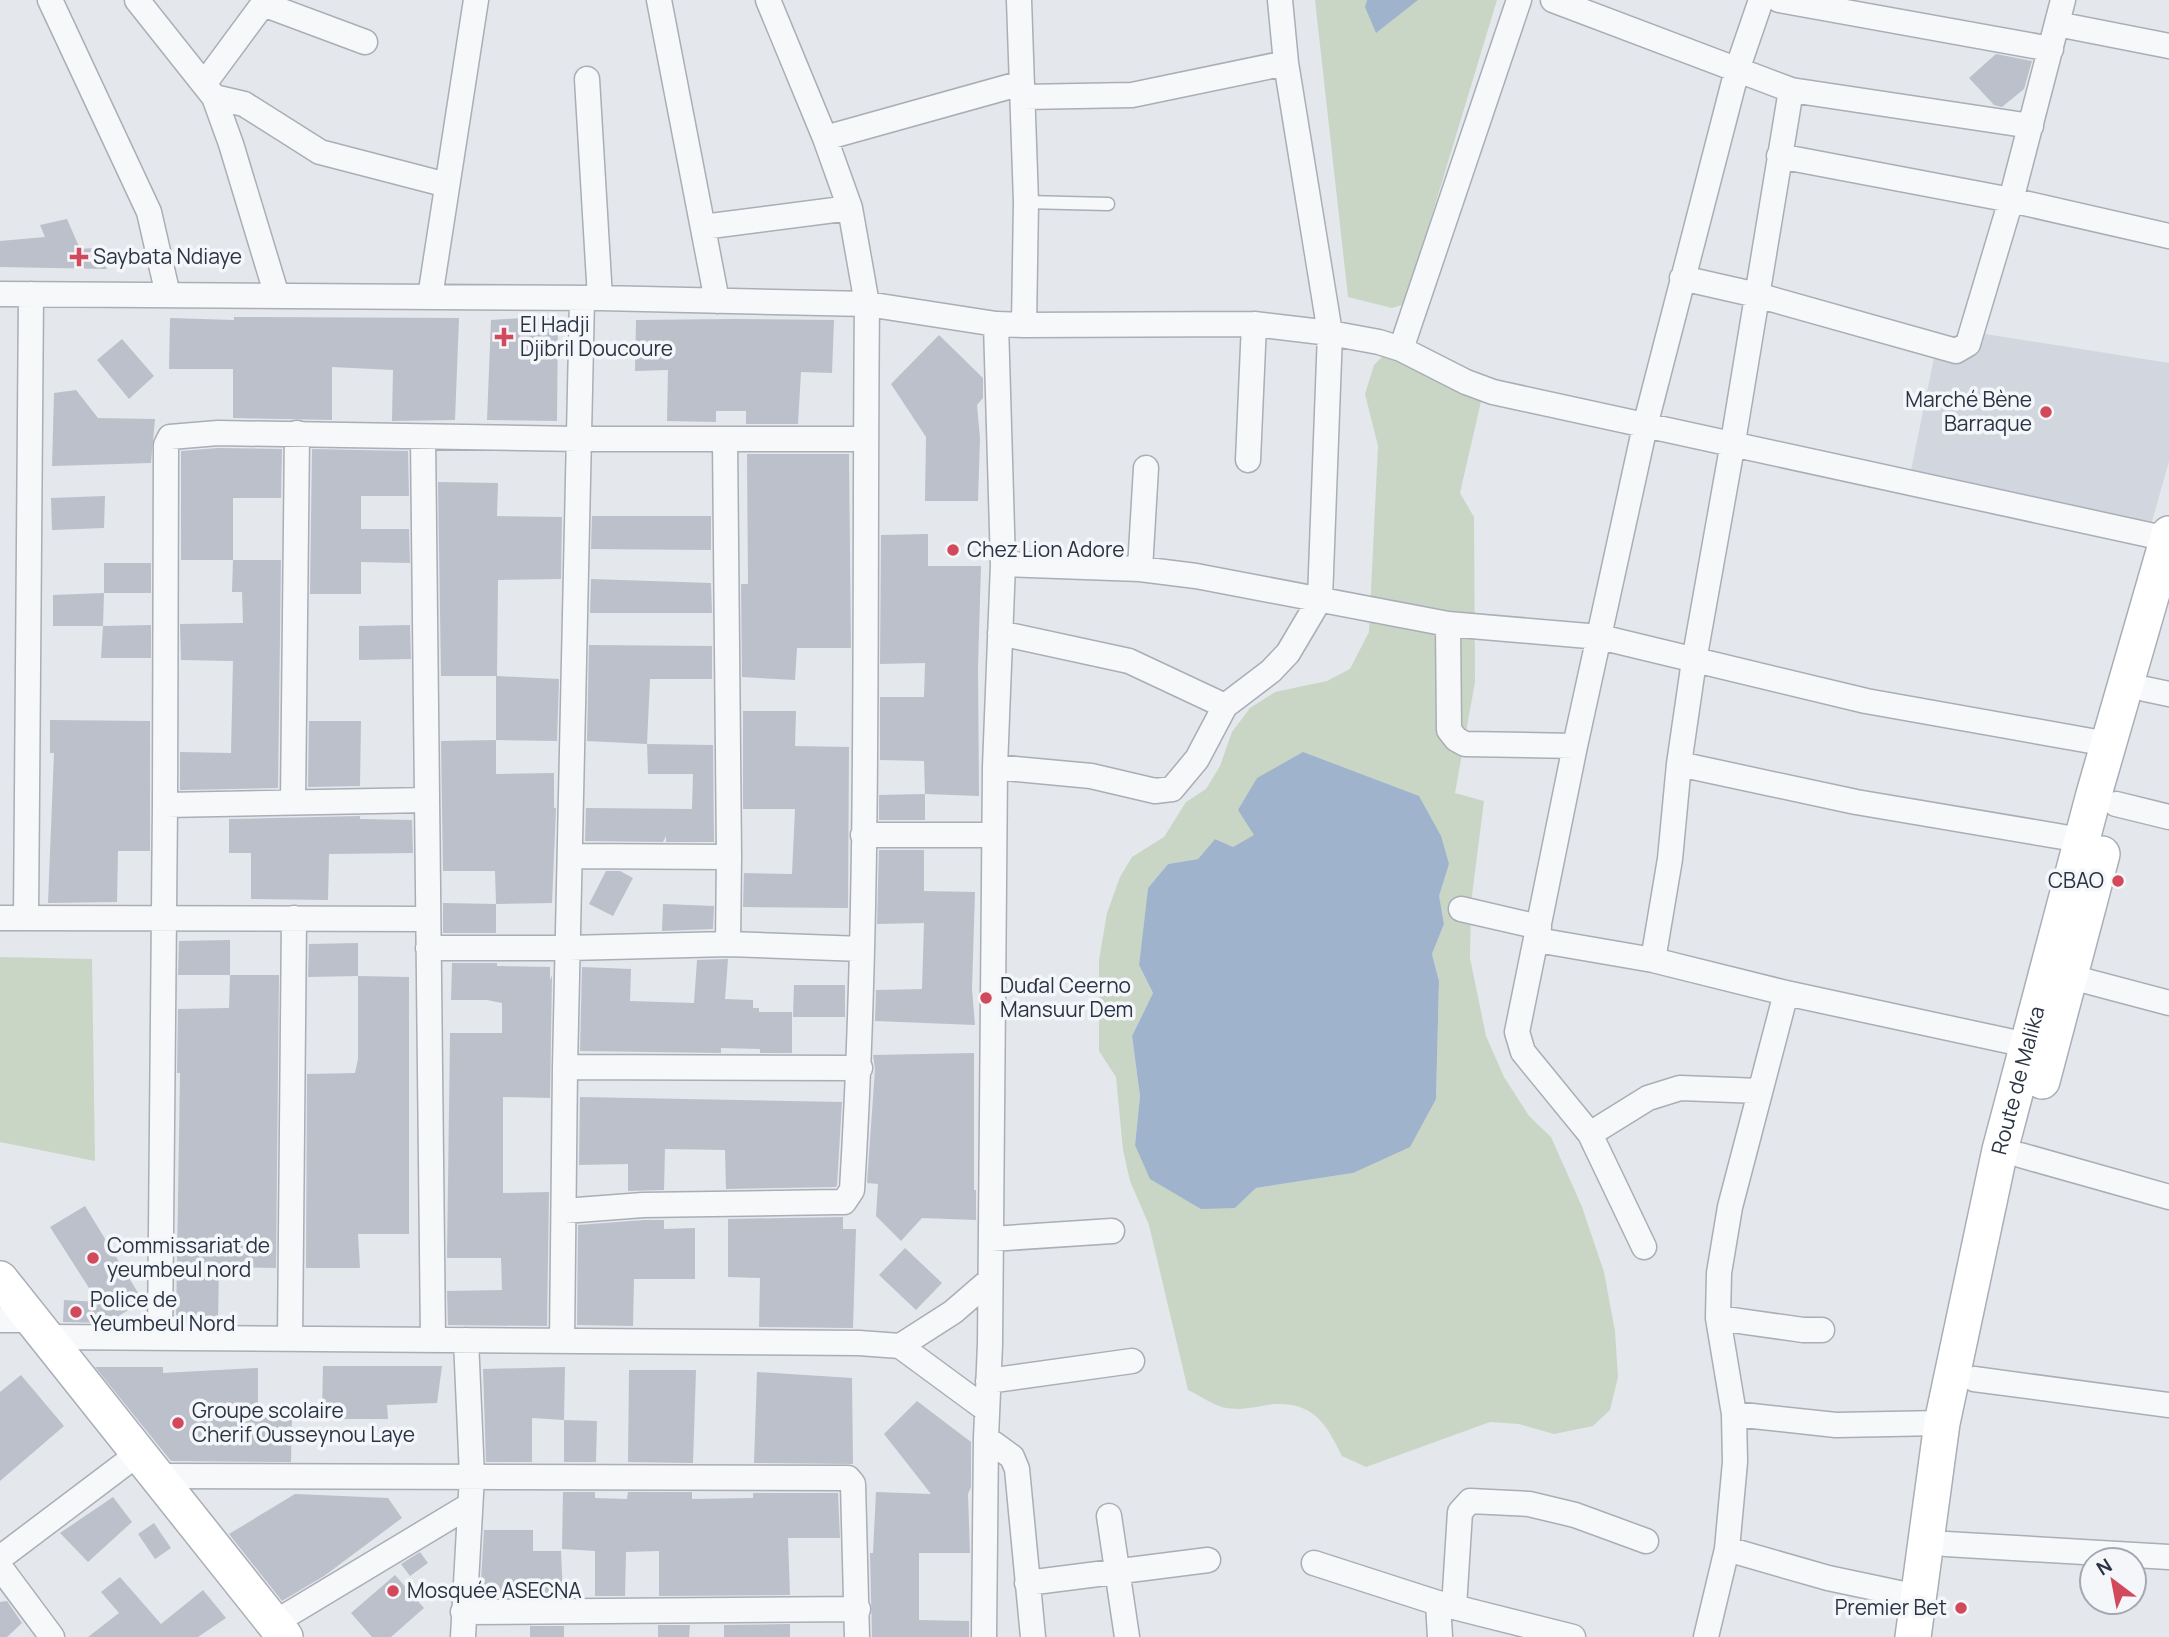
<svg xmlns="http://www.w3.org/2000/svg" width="2169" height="1637" font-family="Manrope,sans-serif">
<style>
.built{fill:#d2d6de}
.green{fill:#c9d6c5;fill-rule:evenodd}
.water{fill:#9fb4cc}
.building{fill:#bbc0ca}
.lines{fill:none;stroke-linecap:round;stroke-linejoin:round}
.lane-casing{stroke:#a9aeb7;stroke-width:15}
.street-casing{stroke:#a9aeb7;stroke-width:27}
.secondary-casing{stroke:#a9aeb7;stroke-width:38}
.lane{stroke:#f7f8fa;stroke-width:12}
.street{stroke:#f7f8fa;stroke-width:24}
.secondary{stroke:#fff;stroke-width:35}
.poi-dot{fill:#d1495b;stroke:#f4f6f9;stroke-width:2.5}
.labels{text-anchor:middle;stroke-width:7;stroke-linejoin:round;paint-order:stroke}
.poi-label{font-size:21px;fill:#2b3445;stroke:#f4f6f9;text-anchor:start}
.street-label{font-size:21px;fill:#2b3445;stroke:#f4f6f9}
</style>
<rect width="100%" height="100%" fill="#e4e7ec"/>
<path class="built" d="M1979,333L2169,363V461L2151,525L1911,470L1935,353Z"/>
<path class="green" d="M1315,0H1497L1405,304L1392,308L1348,297Z
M1389,350L1482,397L1460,493L1474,517L1475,682L1455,793L1484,801L1471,903L1470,958L1486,1036L1504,1077L1529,1116L1551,1137L1582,1207L1604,1272L1615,1331L1618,1377L1610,1410L1593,1426L1554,1434L1519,1424L1490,1422L1366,1467L1342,1456C1327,1425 1314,1402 1275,1404C1256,1406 1243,1412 1222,1407C1211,1404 1199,1395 1188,1390L1149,1225L1130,1181L1123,1150L1116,1077L1099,1051V960L1107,913L1120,877L1132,857L1164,837L1186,802L1206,789L1220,766L1232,732L1250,708L1275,692L1327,681L1350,669L1369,632L1378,446L1365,394L1374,365ZM1255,835L1449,864L1438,896L1444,924L1432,954L1439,981L1436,1099L1353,1173L1256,1188L1235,1208L1135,1145L1140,1096L1132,1036L1153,993L1139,965L1148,888L1168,864L1198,859L1215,839L1233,847Z
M0,957L92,959L95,1161L0,1142Z"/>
<path class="water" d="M1367,0H1418L1376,33L1365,7Z
M1303,752L1419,796L1441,836L1449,864L1439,896L1444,924L1432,954L1439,981L1436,1099L1410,1147L1353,1173L1256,1188L1235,1208L1201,1209L1150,1179L1135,1145L1140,1096L1132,1036L1153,993L1139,965L1148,888L1168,864L1198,859L1215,839L1233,847L1254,835L1238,810L1257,778Z"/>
<path class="building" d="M1996,54L2032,61L2024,89L2002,107L1994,105L1969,78Z
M67,219L80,249L94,248L107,269L0,267V241L45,237L40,225Z
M234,317L459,318L455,420L392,421L393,370L332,367V420L233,418V369H169L170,318L234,320Z
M522,318H558L557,421L487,420L491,320Z
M734,319L834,320L832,373L801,372L798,424H746V411H716V422L667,421L668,370L635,371L636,320Z
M939,335L983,378V398L977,405L980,438L978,501H925L926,437L891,384Z
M122,339L154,376L129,399L97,360Z
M76,390L98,418L155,419L151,463L52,466L54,393Z
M218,448L282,449L281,498H233V560H181V451Z
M312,449L408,451L409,496H361V529H409L410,563L361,562V594H310Z
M747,454H849L851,648H797L795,680L742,677L741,584H748Z
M438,482L498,483L497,516L562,517L561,579L498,580L497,676L559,679L557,741L496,740V676H441Z
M105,496L104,528L52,530L51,498Z
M592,516H711V550L591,549Z
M928,534V566H981L978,667L979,796L925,794L924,761L880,760V697H924L925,663L880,664L881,535Z
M233,560H281L278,788L180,790V752L231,753L233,661L181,660L180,624L243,623L242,592H232Z
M104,563H151V593H104Z
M591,579L711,583L712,613H590Z
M104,593L103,626H53V595Z
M151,625V658H101L103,626Z
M410,625L411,659L359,660V626Z
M589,645L712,646V679H650L647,744L587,741Z
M743,711H796L795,746L849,747L848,908L743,907L744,873L792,874L795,809H743Z
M50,720L150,721V851H118L117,902L48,903L54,753H50Z
M309,721H361L360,786L308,787Z
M496,740V774L554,773V808H556L552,903L496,904L495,871H443L441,741Z
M647,744L713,745L714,842H666V836L663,842L585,841L586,808L692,809L693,774H648Z
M925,794V820H879V795Z
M360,816V819L412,820L413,853L329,854L328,900L251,899V853H229V819Z
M879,850H924V891L975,892L972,989L975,1025L875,1021L876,990L922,989L924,923L877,924Z
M606,871H620L633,878L613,916L589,904Z
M443,903L496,904V933H443Z
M663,904L714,906L713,929L662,931Z
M230,940V975H178L179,941Z
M358,943V976L308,977L309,944Z
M728,959L725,999L753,1000V1008H759V1012H792V1053H760V1049L721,1048V1053L580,1051L582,967L631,969L630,1001L694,1003L697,960Z
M452,963H497V966L550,967V980L552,975L550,1098L503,1097V1193L549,1192L547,1326L448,1325L447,1291L502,1290L501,1258H447L450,1033H502V1003L487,1000H451Z
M230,975H279L276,1268L219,1267L218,1323H176L180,1073H177L178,1009L229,1008Z
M358,976L409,977V1234H358L360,1268H306L307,1074L355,1073L358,1059Z
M794,985H845V1017H793Z
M974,1053V1190H976V1220L922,1218L901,1241L876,1216L878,1184L867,1183L875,1069L873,1055Z
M580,1097L842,1102L837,1185L836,1187L726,1189L725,1150L665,1149L664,1190L628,1191V1164L579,1165Z
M85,1206L143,1301L107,1323L63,1322L64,1300L98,1302L50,1227Z
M843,1217V1229H856L853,1328L759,1327L760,1278L728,1277V1219Z
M644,1220H664V1229L695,1228V1279H634L633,1326L577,1325L578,1225Z
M905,1248L942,1283L916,1310L879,1275Z
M323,1366H442L437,1403L387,1405L388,1419H332L333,1409H322Z
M95,1367H163V1373L258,1368V1417L292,1416L291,1462L171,1461Z
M565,1367L564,1420L532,1418V1462H486L483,1369Z
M629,1370H696L693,1463L628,1462Z
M757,1372L852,1378L853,1464L754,1463Z
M21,1375L64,1426L0,1481V1392Z
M917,1401L971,1442V1487L968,1494L970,1553H919V1620L969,1621V1637H872L870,1553H873L876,1492L931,1494L884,1434Z
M564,1420L597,1421L596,1462H564Z
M563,1492H595V1498L627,1499L628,1492H692V1499L753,1498V1493H838L840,1538H788L790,1595L659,1596V1551L626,1552L625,1596H595V1551L562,1549Z
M295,1494L388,1498L402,1518L324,1576L282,1601L229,1534Z
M113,1497L132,1522L88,1562L60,1533Z
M154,1523L171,1548L155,1559L138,1534Z
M484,1530H533V1551H561L563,1596L480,1597Z
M420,1552L428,1563L410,1576L401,1564Z
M395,1575L424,1608L391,1637H372L351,1613Z
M120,1577L161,1624L203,1590L226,1618L198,1637H88L119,1613L101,1592Z
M7,1601L22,1623L7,1637H0V1602Z
M790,1624V1637H724V1625Z
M658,1625H690L689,1637H658Z
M530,1626H564V1637H530Z"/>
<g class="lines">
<defs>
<path id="lane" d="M1026,202L1108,204"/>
<path id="street" d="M50,0L149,212L168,295
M137,0L214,97L231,144L277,296
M659,0L717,301
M1019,0L1026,202L1024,325
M1553,0L1791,90L2031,126
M1779,0L2051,49
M263,4L365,42
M2057,24L2169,46
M587,79L600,298
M204,84L266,0
M214,97L244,104L320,152L447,185
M1023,97L1132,95L1286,63
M825,138L1022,83
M1779,156L2011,200L2169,236
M703,227L850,208
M1682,278L1757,295L1956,351L1968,344L2011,200L2063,0
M0,294L600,298L867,304L996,324L1024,325L1254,324L1330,333L1379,342L1401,349L1466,382L1493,392L2168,539
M430,297L476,0
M1401,349L1519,0
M423,437L433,1340
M725,440L729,857L728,944
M1248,460L1254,324
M1003,564L1140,569L1196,576L1448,624L1600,637L1866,701L2108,744
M1140,569L1146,468
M1448,624L1449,730L1456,739L1465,744L1575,746
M1000,633L1129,661L1225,706
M2145,689L2169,694
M1679,764L1856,802L2081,840
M995,767L1091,776L1155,791L1172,789L1197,759L1225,706L1271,671L1288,653L1320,599L1330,333L1286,63L1280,0
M293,802L297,433
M2116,804L2169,817
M165,805L427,800
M863,835H994
M571,856L729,857
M1461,909L1539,927
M0,918L428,919
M26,918L31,294
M1537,940L1653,960L1786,993L2027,1045
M428,948H569L728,944L862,949
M1653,960L1670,859L1679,764L1694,661L1733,442L1791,90
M2071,977L2169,1003
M565,1067L860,1068
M1590,1134L1648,1098L1680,1088L1760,1091
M2020,1155L2169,1197
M564,1211L643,1205L838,1202H844L852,1190C870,896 864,599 867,304L850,208L825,138L768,0
M991,1239L1112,1231
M1644,1247L1590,1134L1523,1052L1517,1032L1575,746L1645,426L1737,70L1761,0
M1718,1318L1803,1330H1822
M0,1320H32
M47,1337L859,1343L900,1346L987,1410
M160,1338L165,805L166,445L170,437L218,433L579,439H866
M290,1339L294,918
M562,1341L565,1067L582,299
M900,1346L953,1312L990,1280
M1974,1379L2169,1405
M988,1381L1132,1361
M1734,1414L1836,1425L1942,1423
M986,1438L1012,1457L1017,1469L1033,1637
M155,1476L848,1478L853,1484L857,1637
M1109,1516L1127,1637
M1946,1544L2169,1557
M1727,1549L1828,1578L1918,1597
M0,1558L139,1453
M1314,1563L1438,1603L1573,1637
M0,1567L52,1637
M1027,1583L1208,1560
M1438,1603L1440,1637
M1454,1607L1460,1512L1470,1501L1529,1504L1575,1515L1646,1541
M463,1612L858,1609
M274,1623L470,1505
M463,1637L472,1476L466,1340
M984,1637L986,1438L990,1344L995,767L1003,564L996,324
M1706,1637L1727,1549L1735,1462L1734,1414L1718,1318L1719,1273L1730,1207L1786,993"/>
<g id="secondary">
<path d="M2042,1081L2102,854"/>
<path d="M0,1279L285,1637"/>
<path id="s1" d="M1913,1637L1942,1423L2000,1150L2094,794L2169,534"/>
</g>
</defs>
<use href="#lane" class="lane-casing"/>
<use href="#street" class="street-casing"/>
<use href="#secondary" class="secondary-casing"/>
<use href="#lane" class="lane"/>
<use href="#street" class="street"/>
<use href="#secondary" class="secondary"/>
</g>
<g class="poi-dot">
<path d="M75.5 246.5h7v7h7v7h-7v7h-7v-7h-7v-7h7z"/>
<path d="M500.5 326.5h7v7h7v7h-7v7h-7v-7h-7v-7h7z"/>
<circle cx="2046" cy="412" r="7"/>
<circle cx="953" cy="550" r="7"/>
<circle cx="2118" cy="881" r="7"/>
<circle cx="986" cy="998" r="7"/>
<circle cx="93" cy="1258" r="7"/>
<circle cx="76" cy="1312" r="7"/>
<circle cx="178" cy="1423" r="7"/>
<circle cx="393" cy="1591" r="7"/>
<circle cx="1961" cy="1608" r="7"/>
</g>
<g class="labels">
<g class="poi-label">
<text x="93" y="264">Saybata Ndiaye</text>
<text x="520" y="332">El Hadji<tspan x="520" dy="24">Djibril Doucoure</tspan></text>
<text x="2032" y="407" text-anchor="end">Marché Bène<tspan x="2032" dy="24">Barraque</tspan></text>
<text x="967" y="557">Chez Lion Adore</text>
<text x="2104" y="888" text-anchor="end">CBAO</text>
<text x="1000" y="993">Duɗal Ceerno<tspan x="1000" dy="24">Mansuur Dem</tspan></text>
<text x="107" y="1253">Commissariat de<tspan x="107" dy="24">yeumbeul nord</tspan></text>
<text x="90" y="1307">Police de<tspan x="90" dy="24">Yeumbeul Nord</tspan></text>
<text x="192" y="1418">Groupe scolaire<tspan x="192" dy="24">Cherif Ousseynou Laye</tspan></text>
<text x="407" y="1598">Mosquée ASECNA</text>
<text x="1947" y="1615" text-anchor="end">Premier Bet</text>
</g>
<g class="street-label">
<text dy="7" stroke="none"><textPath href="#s1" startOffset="567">Route de Malika</textPath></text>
</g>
</g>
<g transform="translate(2113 1581) rotate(328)"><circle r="33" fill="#f4f6f9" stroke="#a4a8b1" stroke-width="2"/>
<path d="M0-5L12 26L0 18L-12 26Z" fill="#d1495b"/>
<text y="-10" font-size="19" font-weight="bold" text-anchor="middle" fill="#2b3445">N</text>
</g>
</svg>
